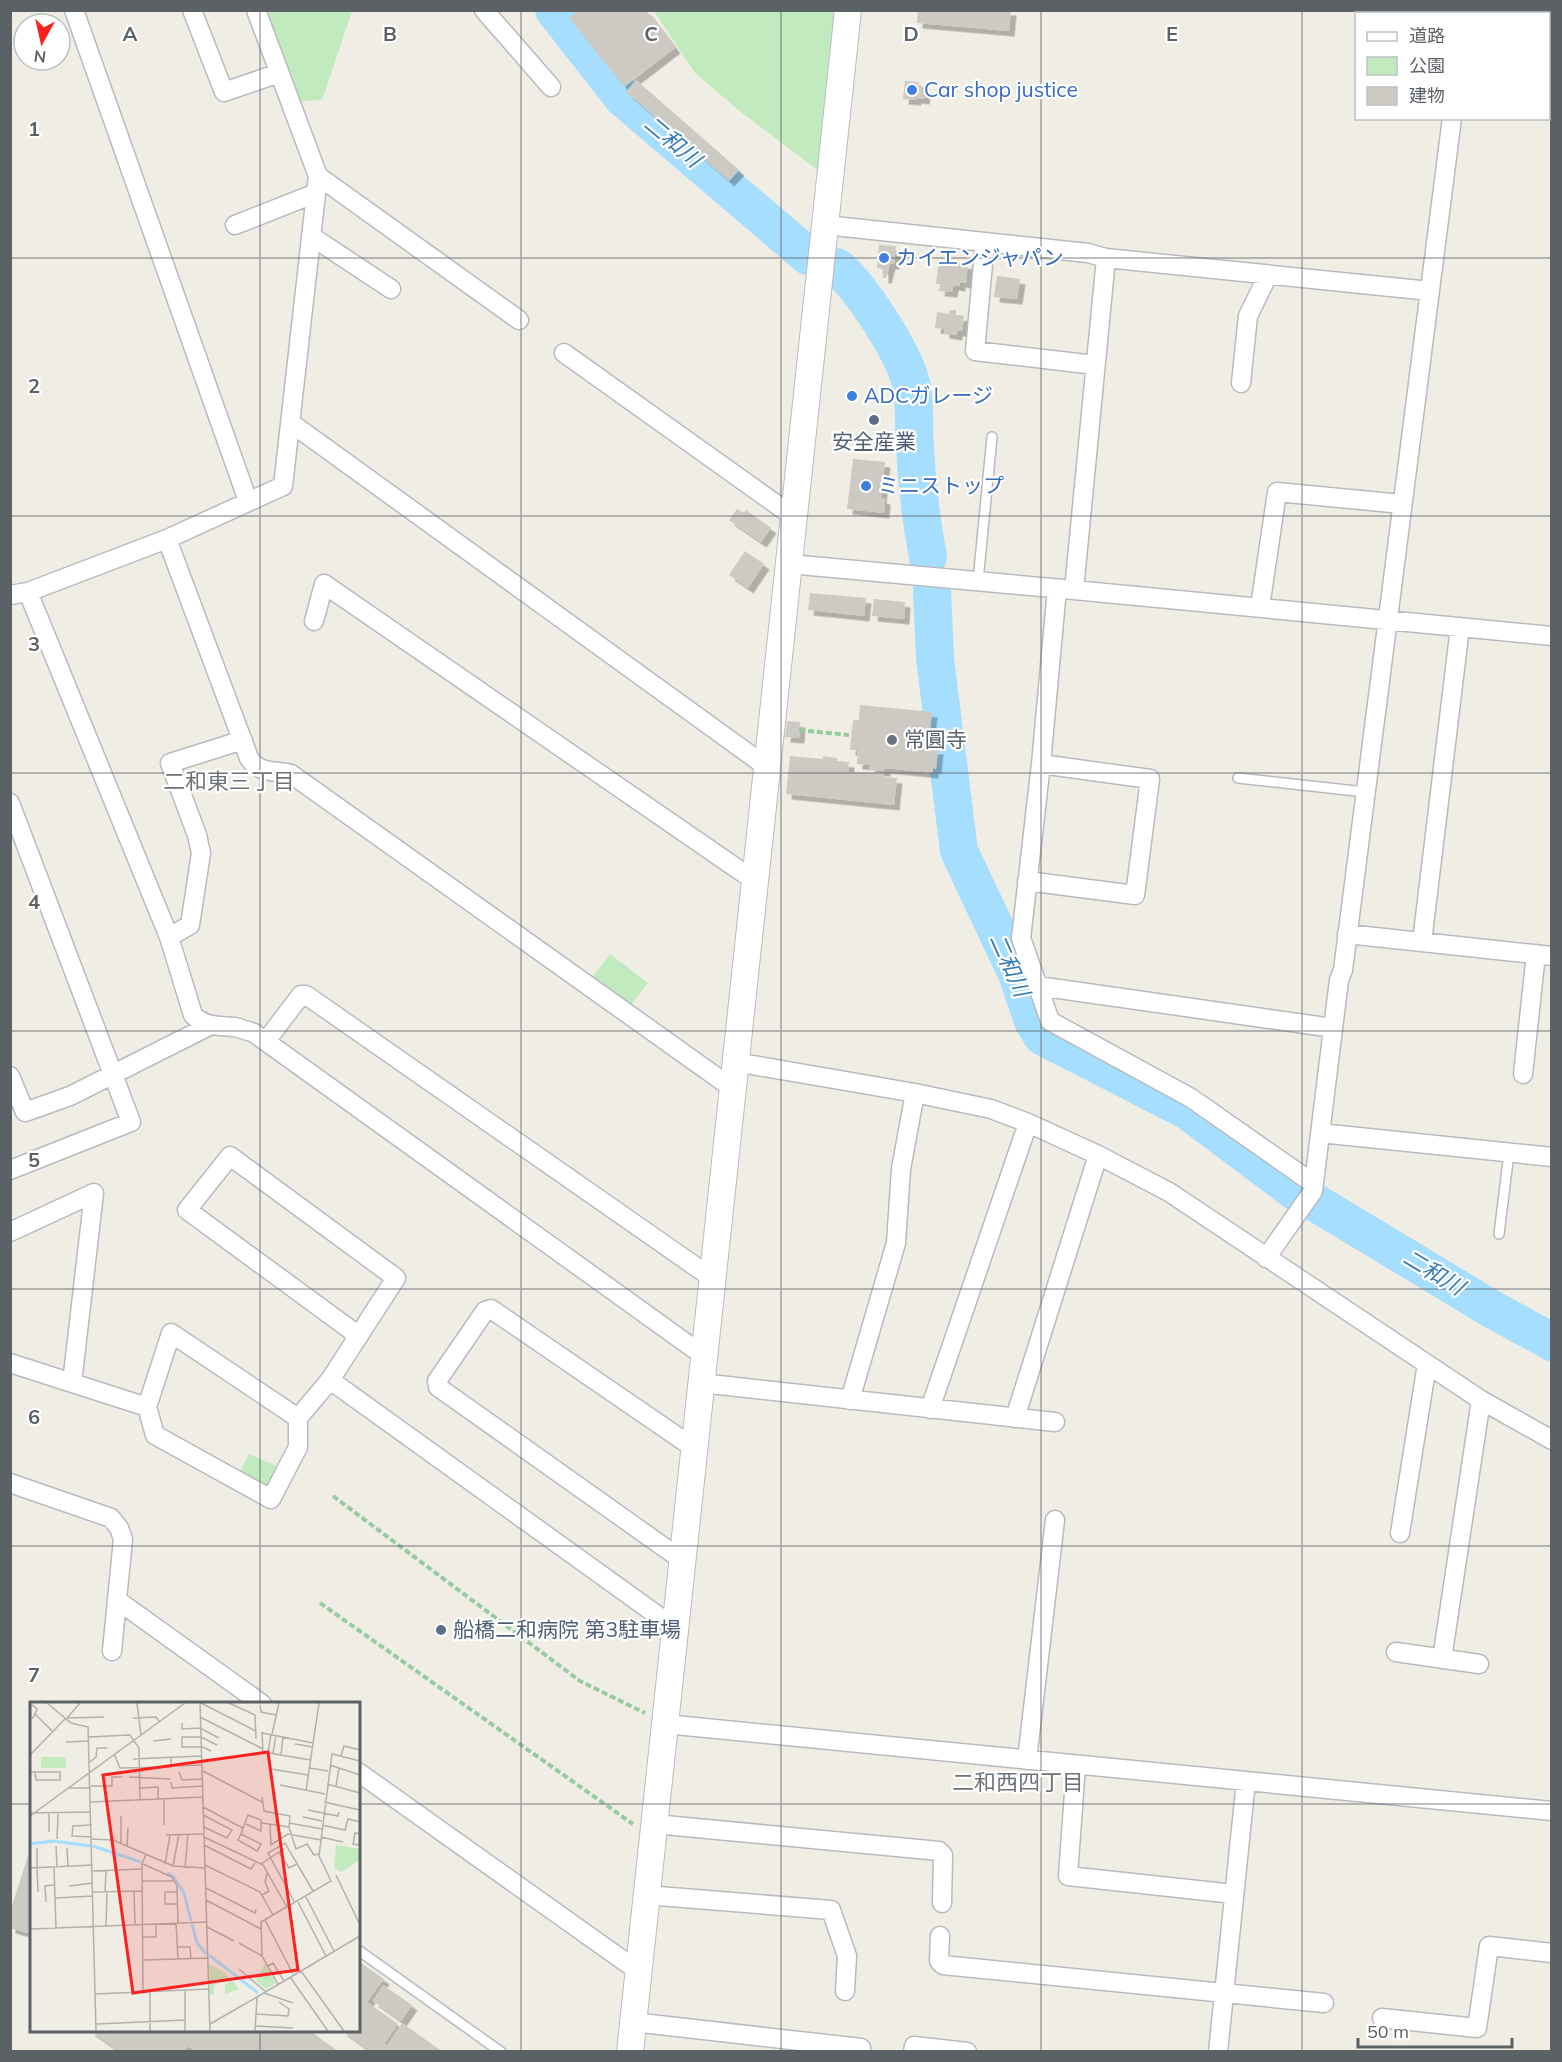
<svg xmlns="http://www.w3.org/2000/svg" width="1562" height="2062" font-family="Mulish,'Noto Sans JP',sans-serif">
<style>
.green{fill:#c1eabe}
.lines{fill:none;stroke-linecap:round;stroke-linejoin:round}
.river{stroke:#a5deff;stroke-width:38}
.building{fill:#cdc9c3;filter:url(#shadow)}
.lane-casing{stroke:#b7bbbf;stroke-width:12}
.street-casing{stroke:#b7bbbf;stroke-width:21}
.secondary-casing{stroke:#b8bcc2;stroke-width:28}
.path{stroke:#96cca1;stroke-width:4;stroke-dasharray:6 3;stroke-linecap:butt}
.lane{stroke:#fff;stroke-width:9}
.street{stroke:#fff;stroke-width:18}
.secondary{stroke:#fff;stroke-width:26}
.grid{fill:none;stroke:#5c6166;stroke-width:1.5;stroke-opacity:0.55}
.shop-dot{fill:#3f7fe0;stroke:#fff;stroke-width:2}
.service-dot{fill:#5c6f8a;stroke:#fff;stroke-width:2}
.worship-dot{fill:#6b7280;stroke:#fff;stroke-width:2}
.labels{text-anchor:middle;stroke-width:4.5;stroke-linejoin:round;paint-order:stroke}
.shop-label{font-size:21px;fill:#366cbe;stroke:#fff;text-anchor:start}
.service-label{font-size:21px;fill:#4e5e75;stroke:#fff}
.worship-label{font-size:21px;fill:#5b616d;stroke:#fff;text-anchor:start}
.water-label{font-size:22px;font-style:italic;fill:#347bb3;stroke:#fff}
.neighbourhood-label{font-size:22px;fill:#6d7378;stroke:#fff}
.inset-river{fill:none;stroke:#a5deff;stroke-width:3}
.inset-road{fill:none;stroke:#b1b1ae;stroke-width:1.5}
.view{fill:#fb211f;fill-opacity:0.15;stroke:#fb211f;stroke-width:3}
.inset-edge{fill:none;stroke:#5c6166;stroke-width:3}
.grid-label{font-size:20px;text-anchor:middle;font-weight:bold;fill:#5c6166;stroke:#fff;stroke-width:4.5;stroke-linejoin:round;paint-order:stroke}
</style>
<defs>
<filter id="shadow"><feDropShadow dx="5.5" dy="5.5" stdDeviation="0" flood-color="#0004"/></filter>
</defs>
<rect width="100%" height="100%" fill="#f0ede4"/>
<path class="green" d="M264,11H352L322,100L298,101Z
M654,11H837L819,171L741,112L695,73Z
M610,954L648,983L630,1006L592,978Z
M249,1454L276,1466L270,1484L260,1487L238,1476Z"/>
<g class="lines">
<path class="river" d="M554,10L623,98L808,256
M837,267C862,288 903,352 911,383C916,404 913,426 915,447C917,484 921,521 928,557
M932,591L935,658L959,851L1017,974L1033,1021L1042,1036L1188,1111L1304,1198
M1316,1203L1490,1308L1552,1342"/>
</g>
<path class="building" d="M579,10H646L675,48L624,87L569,18Z
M918,10H1011L1009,31L917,23Z
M636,80L739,170L729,181L626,92Z
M905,81L919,82L918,85L922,86V92H925L924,99L916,98V100L903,99Z
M879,245L896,246L894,264H890L886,278H883V269L877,268Z
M939,260L968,264L966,283L960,282V286L953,285L952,292L939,291L940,284H936Z
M997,276L1020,279L1017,299L994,297Z
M950,310H956V315L964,316L962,331H957V335L944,333V329L935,328L937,312L949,314Z
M853,459L885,462L881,498L885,499L884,513L847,509Z
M737,509L744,513L746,510L771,528L761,542L729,520Z
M745,551L764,564L748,588L729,575Z
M810,593L866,598L864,616L808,610Z
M874,599L905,602L904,619L872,616Z
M860,705L932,712L928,749H938L936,769L933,768V773L885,768V771L869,770L870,765L857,764L858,750H850L853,720H859Z
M787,721L800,722L799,738L785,737Z
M790,756L823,759V756L837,758V761L849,762L848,772L884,773V777L897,778L894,805L786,794Z
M29,1853H32V1934L10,1928V1912Z
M358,1961L384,1979L367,2002L398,2024L384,2044L387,2046L402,2023L443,2052H371L341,2030H358Z
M383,1985L412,2005L401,2021L373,2001Z
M89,2030H309L339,2052H196L188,2046L184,2052H120Z"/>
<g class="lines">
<defs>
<path id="lane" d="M978,581L992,437
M1238,778L1365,792
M1499,1234L1509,1153
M358,1950L501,2052"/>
<path id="street" d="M74,10L248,501
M192,10L224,92L279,73
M484,10L551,87
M1465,14L1466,10
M318,176L519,320
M235,225L316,193
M825,225L1088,253L1106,258L1430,291
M311,236L391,289
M985,242L975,351L1095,365
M564,353L794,517
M1241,383L1248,316L1268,275
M291,423L767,767
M167,539L249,758C259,774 274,770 291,774L732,1088
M789,564L1074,590L1552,636
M1057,589L1041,764L1021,938L1050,1021L1191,1098L1314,1184
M1074,590L1106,258
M28,592L169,937L193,1015C206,1028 219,1025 235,1027C242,1029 248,1031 254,1033L704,1356
M10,595L28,592L167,539L283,486L318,176L256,10
M1260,607L1277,492L1402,504
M314,621L324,584L755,881
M10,803L131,1122L10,1170
M1027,881L1135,895L1150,779L1041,764
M1347,934L1552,956
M169,937L190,925L201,853L197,835L170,763L243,740
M1422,942L1460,627
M1038,986L1333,1028
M266,1041L301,995H306L712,1278
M735,1062L915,1093L991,1109L1028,1123L1098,1155L1169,1192L1481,1400L1552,1440
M1523,1074L1536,954
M10,1076L25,1112L70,1096L209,1026
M1320,1133L1552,1157
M10,1232L94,1193L72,1383
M1266,1258L1313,1191L1339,980L1343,970L1452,118
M359,1336L187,1210L230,1156L396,1278L330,1380L675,1628
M10,1363L147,1407
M701,1383L1055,1422
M850,1400L896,1243L901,1169L915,1093
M930,1409L1028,1123
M298,1418L171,1333L147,1407L155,1435L271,1499L298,1447V1418L330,1380
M1015,1418L1098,1155
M10,1483L111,1518L119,1528L123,1539L112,1651
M1400,1533L1427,1364
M682,1560L438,1387L437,1381L485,1311L491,1309L694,1448
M117,1600L262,1704
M1396,1652L1479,1664
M1442,1659L1481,1400
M665,1724L1552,1811
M1027,1760L1055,1520
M1076,1765L1068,1876L1234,1894
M358,1772L638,1971
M654,1824L939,1851L943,1855L942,1903
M646,1895L831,1910L847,1956L845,1991
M940,1936L939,1961L943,1965L1324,2003
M1382,2018L1477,2028L1489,1946L1552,1953
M633,2022L861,2048
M913,2052L914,2046L967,2052
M1218,2052L1246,1781"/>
<path id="secondary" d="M630,2052L848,10"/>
</defs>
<use href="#lane" class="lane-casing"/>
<use href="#street" class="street-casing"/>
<use href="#secondary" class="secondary-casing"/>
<path class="path" d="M799,730L849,735
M333,1496L580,1681L645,1713
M320,1603L633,1824"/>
<use href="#lane" class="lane"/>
<use href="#street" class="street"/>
<use href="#secondary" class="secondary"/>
</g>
<path class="grid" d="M260,10V1704M521,10V2052M781,10V2052M1041,10V2052M1302,10V2052M10,258H1552M10,516H1552M10,773H1552M10,1031H1552M10,1289H1552M10,1546H1552M10,1804H32M358,1804H1552M260,2030V2052"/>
<g class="shop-dot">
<circle cx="912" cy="90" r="6"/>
<circle cx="884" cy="258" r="6"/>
<circle cx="852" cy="396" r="6"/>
<circle cx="866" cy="486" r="6"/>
</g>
<g class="service-dot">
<circle cx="874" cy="420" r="6"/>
<circle cx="441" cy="1630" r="6"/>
</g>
<circle class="worship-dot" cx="892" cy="740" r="6"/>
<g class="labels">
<g class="shop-label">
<text x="924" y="97">Car shop justice</text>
<text x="896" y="265">カイエンジャパン</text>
<text x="864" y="403">ADCガレージ</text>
<text x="878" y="493">ミニストップ</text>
</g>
<g class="service-label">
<text x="874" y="449">安全産業</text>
<text x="453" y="1637" text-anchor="start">船橋二和病院 第3駐車場</text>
</g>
<g class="worship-label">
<text x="904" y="747">常圓寺</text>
</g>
<g class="water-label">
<text transform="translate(673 141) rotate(40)" y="8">二和川</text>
<text transform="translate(1010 965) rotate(66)" y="8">二和川</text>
<text transform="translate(1434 1272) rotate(31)" y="8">二和川</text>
</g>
<g class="neighbourhood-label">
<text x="229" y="789">二和東三丁目</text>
<text x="1018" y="1790">二和西四丁目</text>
</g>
</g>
<g transform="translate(30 1702)">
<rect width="330" height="330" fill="#f0ede4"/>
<path d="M11,55H36V66H11ZM306,143L330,147V158L311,170L304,166ZM235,261L246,281L236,287L226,279ZM179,262L194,270L209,287L195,292V283L200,280H191L184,283V293H180Z" fill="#c1eabe"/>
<path class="inset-river" d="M0,142L23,139L61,144M63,144L111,160M137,171L143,174L154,191L161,219M162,222L167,241L176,252M179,253L228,291"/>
<path class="inset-road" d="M0,1L7,7L3,16L0,14M17,1L41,21L58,25L66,329M107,1L111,33M170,1L180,329M171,1L226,29M199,1L225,13L226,37M230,3L231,10L246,13M5,12L22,29M170,15L233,47M37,16L74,15M37,16L50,1M103,16L126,15L129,19M152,21V27L170,26L189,36M242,32L249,1M59,35L100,33L109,46L110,98M123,39L141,37M36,40L59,39M265,42L283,45M181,49L173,45H152V35H171L187,43M238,51L241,32M243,51L246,33M84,52L90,66L141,65V55M0,53L35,17M251,53L253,35M311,54L314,44L330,48M103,57L171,54M281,58L233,50L232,31L283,41M60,60L66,55L67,46H77M300,63L330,73M147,64L171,63M280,66L298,69M241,67L278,73M173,69L232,100M0,70H30V78H6L5,70M149,70L152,78L172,77M99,75L140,77M141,80L142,86L172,84M297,82L330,91M250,83L295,92M61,84H82V75H92M306,84L309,66M39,86H61M110,86L128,85V97M276,89L289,1M232,95L234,109L260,114L259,125M134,97V123M61,100L173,95M294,100L330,108M173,105L213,126L211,132L208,138L227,149L231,142L211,132M278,108L308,114L309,110M0,111L61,110M173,113L202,128L197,136L174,125M0,114L155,1M273,115L292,119M232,121L259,125L266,147L277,142L284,153L289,152M259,121L292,127M62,123L43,124L42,134L62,135M240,123L241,143L258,132L291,138M292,123L315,128L318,117L330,120M213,126L218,113L231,118V129L216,122M19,130V111M330,132L325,131L323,142L330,143M136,133L173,132M174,135L233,163L257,205M291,135L313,140M27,137L28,112M62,137L83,138L143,164L174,166M91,142V114M174,143L221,167L225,161M26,144L27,165M97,145L98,126M7,146V166M37,146L38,164M113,162L142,175L147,184L148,221M135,162L140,133M231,162L249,150L259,166L267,162M175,163L230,190L243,213M143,164L149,132M24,165L26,226M0,166L63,163M7,166L8,190M155,166L158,132M63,169L112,167M306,173L330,223M112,179H143M39,184L63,181M176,186L225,211L226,207M104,189L105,223M63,190L112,189M75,190L76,169M147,190H135V202H147M232,193L239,189L235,180L237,171M276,195L304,249M25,196L63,194M176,198L231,227M16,200L15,184L24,183M268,200L296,254M265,201L238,151L255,141L283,189M235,218L263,272M146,221L148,257M76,224L77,190M177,225L204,239M0,227L177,220M113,235H126V223M209,241L232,254M147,245H160L161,257M114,258L178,256M238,264L243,261L254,279M209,267L236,290M271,269L314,329M260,275L298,329M248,282L232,254L231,220L301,179L289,154L302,52L330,59M113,290L112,161L116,153M234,291L263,301M65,292L179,287M226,312L258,314L259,307L249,300M66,322L155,318M180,322L227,295M225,324L263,326M120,329V290M155,329V288M225,329L227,295L330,234"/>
<path class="view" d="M238,50L268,268L103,291L73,73Z"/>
<rect width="330" height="330" class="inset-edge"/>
</g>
<g class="grid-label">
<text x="130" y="41">A</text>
<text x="390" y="41">B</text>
<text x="651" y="41">C</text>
<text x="911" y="41">D</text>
<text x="1172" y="41">E</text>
<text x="34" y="136">1</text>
<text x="34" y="393">2</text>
<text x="34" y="651">3</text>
<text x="34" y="909">4</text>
<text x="34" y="1167">5</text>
<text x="34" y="1424">6</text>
<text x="34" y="1682">7</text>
</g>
<rect width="1562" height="2062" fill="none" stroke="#5c6166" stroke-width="24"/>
<rect x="1355" y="12" width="195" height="108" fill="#ffffff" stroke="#bec0c2" stroke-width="1.5"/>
<rect x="1367" y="32" width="30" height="9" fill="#ffffff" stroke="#bec0c2" stroke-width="1.5"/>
<text x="1409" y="42" font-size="18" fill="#5c6166">道路</text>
<rect x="1367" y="57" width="30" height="18" fill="#c1eabe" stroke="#bec0c2" stroke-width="1.5"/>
<text x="1409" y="72" font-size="18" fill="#5c6166">公園</text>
<rect x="1367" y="87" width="30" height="18" fill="#cdc9c3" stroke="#bec0c2" stroke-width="1.5"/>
<text x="1409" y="102" font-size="18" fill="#5c6166">建物</text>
<g transform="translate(42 42) rotate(188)"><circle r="28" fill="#ffffff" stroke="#bec0c2" stroke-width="1.5"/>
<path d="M0-4.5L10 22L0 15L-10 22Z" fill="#fb211f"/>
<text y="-9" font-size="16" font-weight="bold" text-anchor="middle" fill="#5c6166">N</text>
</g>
<path d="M1358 2038v9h154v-9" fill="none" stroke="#5c6166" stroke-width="3"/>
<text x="1367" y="2038" font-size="18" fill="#5c6166" stroke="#ffffff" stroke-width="4.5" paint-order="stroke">50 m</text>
</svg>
